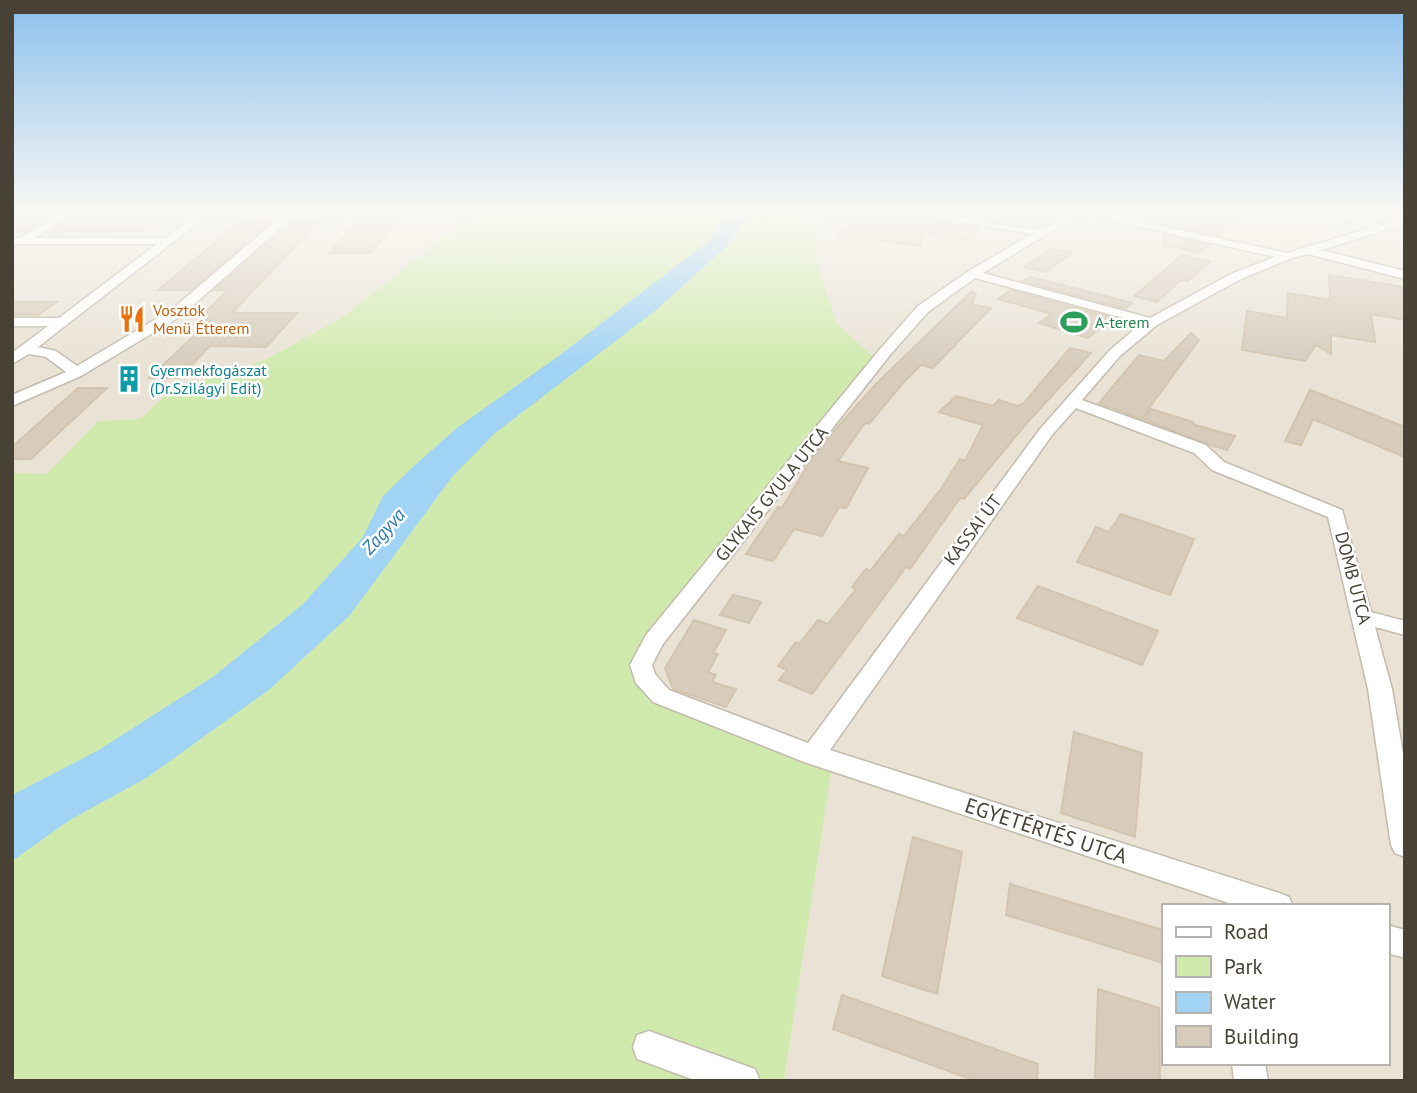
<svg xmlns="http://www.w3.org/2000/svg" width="1417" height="1093" font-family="'PT Sans',sans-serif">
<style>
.residential{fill:#e9e2d5;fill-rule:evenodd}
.education{fill:#eee6d0}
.green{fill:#d0eaae}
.water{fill:#a1d3f4}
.building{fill:#d7ccbc;stroke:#d2c4af;stroke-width:2}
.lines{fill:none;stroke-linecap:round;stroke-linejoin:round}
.street-casing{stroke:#c3bbac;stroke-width:3}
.street{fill:#fff;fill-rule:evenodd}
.labels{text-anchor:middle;stroke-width:5;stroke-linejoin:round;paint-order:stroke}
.far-food-label{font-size:16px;fill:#c56008;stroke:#fff;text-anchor:start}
.far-leisure-label{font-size:16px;fill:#27864d;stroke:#fff;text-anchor:start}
.far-culture-label{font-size:16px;fill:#0d838f;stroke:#fff;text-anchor:start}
.street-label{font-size:18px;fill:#484136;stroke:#fff}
.water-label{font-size:19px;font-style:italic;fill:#2879b1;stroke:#fff}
.near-street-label{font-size:21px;fill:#484136;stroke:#fff}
</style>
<rect width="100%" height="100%" fill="#f4f0e7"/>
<path class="residential" d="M12,215H472L344,316L265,360L169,392L140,419L98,421L47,475L12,473Z
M820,215H1405V1081H784L834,754L675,698L652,666L661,638L836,323L815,255ZM1163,906H1387V1063H1163Z"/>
<path class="education" d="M357,215H458L406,256L320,255Z
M1122,215H1319L1342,223L1268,246Z"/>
<path class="green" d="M472,215H820L815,255L836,323L875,359L661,638L652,666L675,698L834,754L784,1081H12V473L47,474L98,421L140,419L169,392L265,360L344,316Z"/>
<path class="water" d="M730,215H750L726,247L656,310L494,434L452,477L350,615L270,689L148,777L70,820L12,861V795L99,750L214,676L303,604L363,537L383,496L415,465L458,427L560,355L705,244Z"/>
<path class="building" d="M22,215H52L25,232H12V221Z
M73,215H181L182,218L144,231L49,232Z
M364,215H402L371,253H329Z
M852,215H922L980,228L971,241L926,233L920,246L837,235Z
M1163,215H1244L1219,236L1163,224Z
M243,219L274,220L191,290H158Z
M294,220H320L232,313H297L266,347L210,346L179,378H149L211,320H198L228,290H214Z
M1164,235L1209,245L1199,253L1164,245Z
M1052,248L1072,253L1045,272L1024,267Z
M1182,255L1210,261L1188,281L1181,280L1157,302L1134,296Z
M1329,275L1405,287V320L1371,314L1375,342L1331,335V354L1316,345L1305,361L1242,350L1247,311L1287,318L1288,293L1330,300Z
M1030,277L1101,295L1132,303L1125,309L1023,281Z
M1010,290L1113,318L1088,338L1039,323L1052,314L998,299Z
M972,291L976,294L971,304L991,308L933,368L921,365L904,382L869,424L865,423L838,461L868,468L846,508L839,507L822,536L794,529L773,561L746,554L778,507L782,508L812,458L834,431L876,384Z
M12,302H57L38,315H12Z
M1191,333L1199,340L1141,419L1099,403L1139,355L1164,361Z
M1070,348L1091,353L1026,424L964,499L960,498L910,569L906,567L812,694L779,680L787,670L778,666L796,642L799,644L818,620L828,624L856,589L852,587L866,569L870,571L899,534L904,536L941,489L960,459L965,461L983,425L939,412L956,396L993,406L999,400L1018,406L1024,403Z
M78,388H107L31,459H12V447Z
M1310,390L1405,427V457L1313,419L1301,445L1285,441Z
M1151,409L1193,422L1192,424L1235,436L1227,450L1210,445L1143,419Z
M1121,514L1194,539L1170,595L1077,562L1096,527L1109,532Z
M1038,586L1158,631L1142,665L1017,618Z
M733,595L761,602L749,623L720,615Z
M694,620L726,630L713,653L718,654L708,672L716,675L712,682L736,689L726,707L673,689L665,668Z
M1074,732L1142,753L1135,837L1061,813Z
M913,837L962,852L937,994L882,976Z
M1010,884L1163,930V963L1006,915Z
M1098,989L1159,1008L1160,1081H1095Z
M842,995L1038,1064L1037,1081H976L833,1029Z"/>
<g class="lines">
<defs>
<path id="street" d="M57,215H70L35,238H166L196,215H208L38,347L56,351L77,366L171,310L283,215H295L181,316L81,376L12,406V395L66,372L46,357L29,354L12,364V353L48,326H12V318H59L157,244H12V238H20Z
M815,215H825L821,225L812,223Z
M924,215C963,215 1001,228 1038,229C1050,229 1060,215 1078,215L983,273L1150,318L1233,273L1275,257L1088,215H1109L1287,253L1370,228L1336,215H1353L1381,225L1405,218V224L1321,250L1405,271V279L1308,254L1292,258L1241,279L1157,325L1120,356L1082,400L1206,445L1224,462L1342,510L1371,612L1405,621V635L1375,627L1392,689L1405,765V857L1395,853L1391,845L1368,689L1328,517L1212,470L1194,453L1076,408L1052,435L830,750L1279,893L1289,897L1293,906H1238L804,762L653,702L636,683L630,665L646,635L880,349L918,306L969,271L1032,234ZM975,278L1142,323L1110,350L1040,429L808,743L669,690L655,674L652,665L663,644L890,355L928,312Z
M1387,925L1405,930V958L1387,953Z
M649,1031L755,1069L760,1081H697L637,1059L633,1047L637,1035Z
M1232,1063H1265L1268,1081H1234Z"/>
</defs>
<use href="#street" class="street-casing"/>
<use href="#street" class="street"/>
</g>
<linearGradient id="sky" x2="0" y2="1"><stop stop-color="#8bc0ed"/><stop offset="0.58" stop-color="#faf8f4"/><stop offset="1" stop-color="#faf8f4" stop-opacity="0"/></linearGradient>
<rect width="1417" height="368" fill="url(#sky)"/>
<defs>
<symbol id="restaurant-bare" viewBox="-9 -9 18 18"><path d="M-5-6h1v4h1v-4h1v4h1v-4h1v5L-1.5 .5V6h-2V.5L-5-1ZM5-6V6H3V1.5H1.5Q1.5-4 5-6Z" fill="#e8710a" stroke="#fff" stroke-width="2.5" paint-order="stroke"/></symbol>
<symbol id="stadium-bare" viewBox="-9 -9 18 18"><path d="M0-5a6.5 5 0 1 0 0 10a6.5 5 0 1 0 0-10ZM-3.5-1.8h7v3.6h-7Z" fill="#2e9e5b" stroke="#fff" stroke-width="2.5" paint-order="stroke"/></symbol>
<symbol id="building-bare" viewBox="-9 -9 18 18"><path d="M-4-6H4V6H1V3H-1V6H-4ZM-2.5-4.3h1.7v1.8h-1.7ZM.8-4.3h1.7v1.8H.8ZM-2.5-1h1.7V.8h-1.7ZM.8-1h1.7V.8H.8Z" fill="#0f9aa8" stroke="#fff" stroke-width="2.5" paint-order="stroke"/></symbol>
</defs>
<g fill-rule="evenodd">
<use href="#restaurant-bare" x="113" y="300" width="38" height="38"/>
<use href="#stadium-bare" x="1055" y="303" width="38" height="38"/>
<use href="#building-bare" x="110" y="360" width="38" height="38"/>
</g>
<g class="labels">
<g class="far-food-label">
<text x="153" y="316">Vosztok<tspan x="153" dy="18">Menü Étterem</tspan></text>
</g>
<g class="far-leisure-label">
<text x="1095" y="328">A-terem</text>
</g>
<g class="far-culture-label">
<text x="150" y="376">Gyermekfogászat<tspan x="150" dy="18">(Dr.Szilágyi Edit)</tspan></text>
</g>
<g class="street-label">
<text transform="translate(772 494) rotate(-51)" y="6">GLYKAIS GYULA UTCA</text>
<text transform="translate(973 530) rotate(-53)" y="6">KASSAI ÚT</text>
<text transform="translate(1353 578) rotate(75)" y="6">DOMB UTCA</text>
</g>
<g class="water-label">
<text transform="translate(383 531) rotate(-48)" y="7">Zagyva</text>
</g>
<g class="near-street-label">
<text transform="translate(1046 831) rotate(18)" y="7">EGYETÉRTÉS UTCA</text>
</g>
</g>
<rect width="1417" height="1093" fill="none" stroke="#484136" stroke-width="28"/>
<rect x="1162" y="904" width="228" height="161" fill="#ffffff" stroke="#b6b3af" stroke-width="2"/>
<rect x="1176" y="927" width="35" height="10" fill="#ffffff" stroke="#b6b3af" stroke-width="2"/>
<text x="1224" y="939" font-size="21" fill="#484136">Road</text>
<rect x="1176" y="956" width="35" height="21" fill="#d0eaae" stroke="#b6b3af" stroke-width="2"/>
<text x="1224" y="974" font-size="21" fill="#484136">Park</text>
<rect x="1176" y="992" width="35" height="21" fill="#a1d3f4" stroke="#b6b3af" stroke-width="2"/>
<text x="1224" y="1009" font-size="21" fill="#484136">Water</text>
<rect x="1176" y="1026" width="35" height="21" fill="#d7ccbc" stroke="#b6b3af" stroke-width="2"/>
<text x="1224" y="1044" font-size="21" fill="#484136">Building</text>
</svg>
